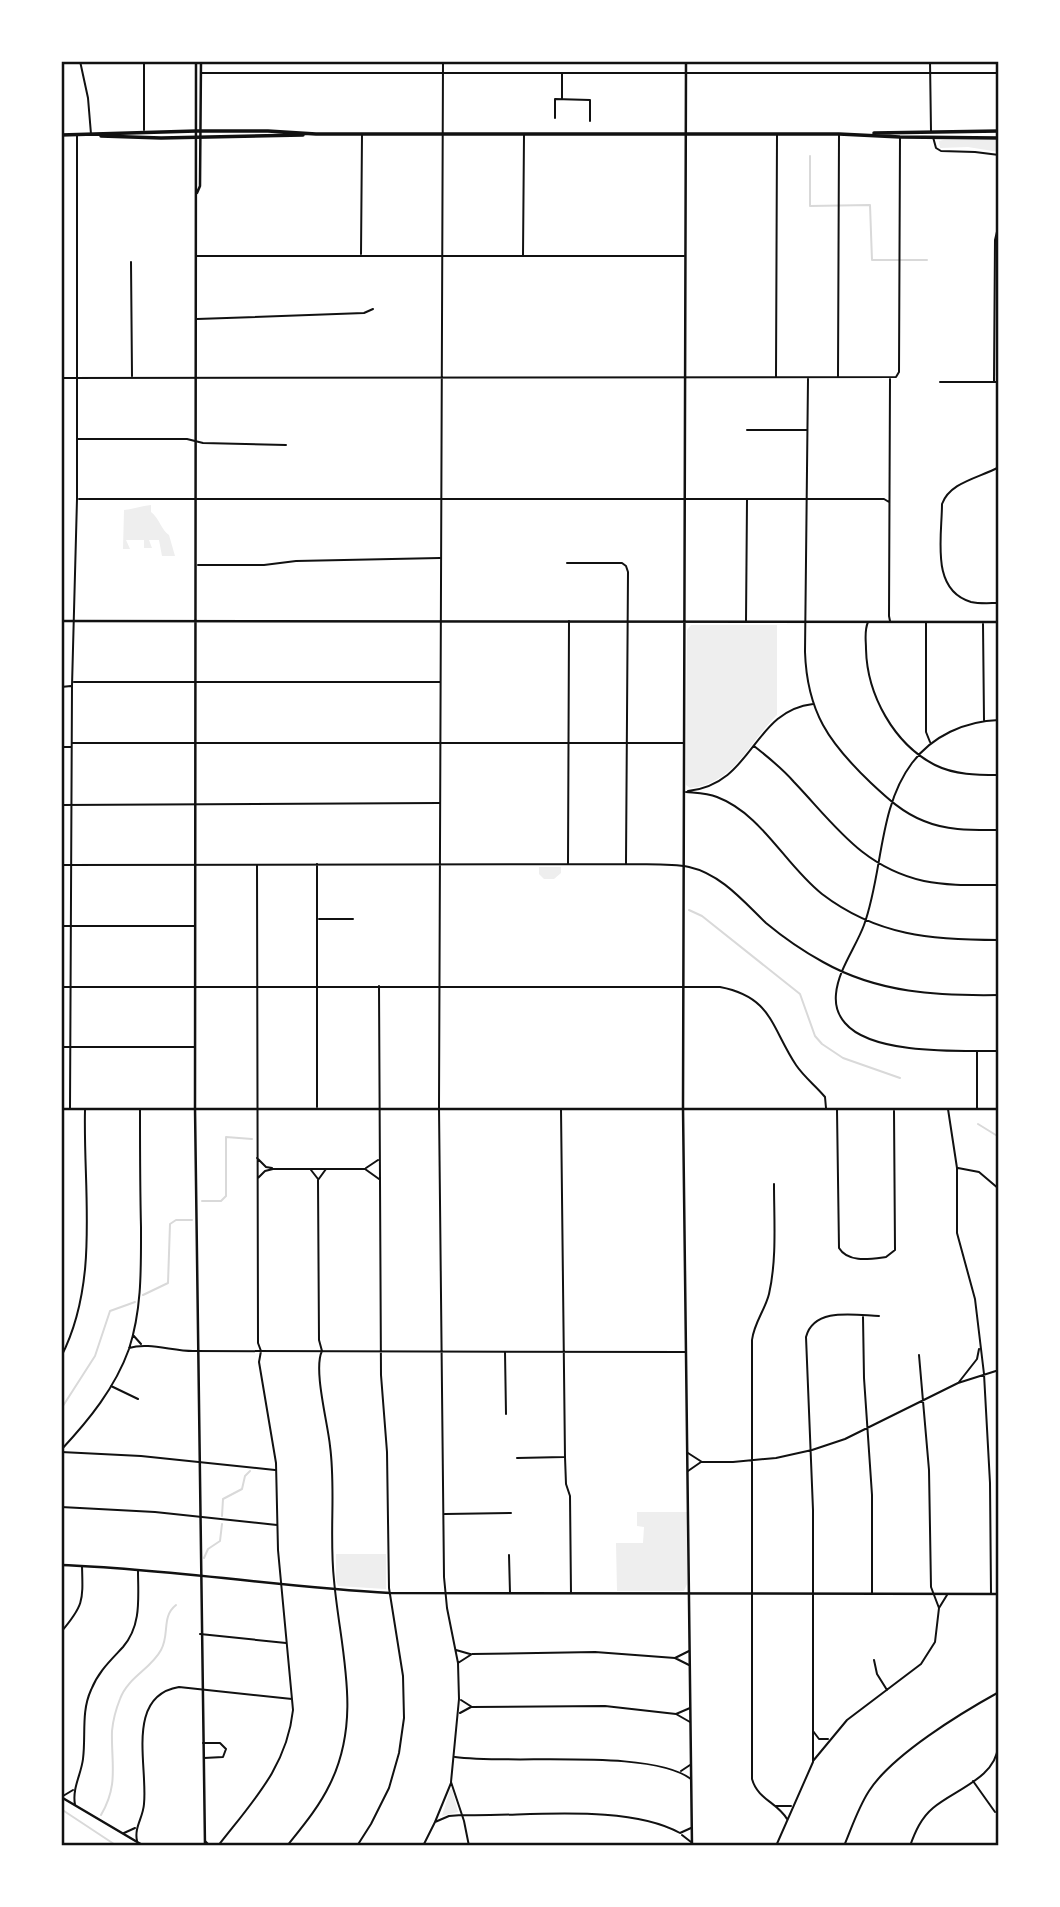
<svg xmlns="http://www.w3.org/2000/svg" width="1060" height="1907" font-family="'Open Sans',sans-serif">
<style>
.green{fill:#eee}
.lines{fill:none;stroke-linecap:round;stroke-linejoin:round}
.stream{stroke:#d9d9d9;stroke-width:2}
.minor{stroke:#111;stroke-width:2}
.tertiary{stroke:#111;stroke-width:2.5}
.secondary{stroke:#111;stroke-width:2.5}
.primary{stroke:#111;stroke-width:3.5}
.neatline{fill:none;stroke:#111;stroke-width:2.5}
</style>
<rect width="100%" height="100%" fill="#fff"/>
<path class="green" d="M943,140H999V152L968,147L940,148L939,141Z
M151,505V512C159,518 162,531 169,535L175,556H162L159,540H149L152,548H144V540H126L130,549H123L124,510C133,509 142,506 151,505Z
M691,625H777V715C749,742 734,784 690,788L686,785L687,630Z
M539,867H561V873L554,879H544L539,874Z
M637,1512H687V1584L684,1591H617L616,1543H643L644,1527L637,1526Z
M336,1554H386V1589L338,1586L336,1581Z
M452,1789L458,1812L442,1816L450,1790Z"/>
<g class="lines">
<path class="stream" d="M810,156V206L870,205L872,260H927
M689,910L702,916L800,994L815,1036L822,1044L843,1058L900,1078
M978,1124L999,1137
M202,1201H221L226,1196V1137L252,1139
M143,1295L168,1283L170,1224L176,1220H192
M61,1409L95,1356L110,1311L135,1302
M222,1516L223,1499L242,1489L245,1476L250,1471
M204,1558L208,1549L220,1541L222,1524
M61,1809L117,1846
M101,1815C119,1785 111,1763 112,1731C113,1720 116,1709 120,1699C128,1677 151,1669 161,1650C170,1634 161,1617 176,1605"/>
<path class="minor" d="M80,61L88,98L91,134
M443,61L439,1108L444,1577L447,1608L458,1663L459,1699L451,1782L464,1821L469,1846
M930,61L931,131
M202,73H999
M562,73V98
M555,118V99L590,100V121
M144,130V61
M933,137L936,148L941,151L975,152L999,155
M361,254L362,134
M523,255L524,135
M197,256H684
M131,262L132,376
M197,319L364,313L373,309
M776,377L777,134
M838,377L839,134
M61,378L896,377L899,372L900,137
M808,379L805,652C807,712 829,743 871,783C887,798 903,813 924,821C948,831 973,830 999,830
M890,379L889,616L890,621
M940,382H999
M994,382L995,240L999,223
M747,430H806
M78,439H187L203,443L286,445
M999,467C979,478 950,482 942,504C942,537 930,590 971,602C980,604 990,603 999,603
M79,499H884L889,502
M567,563H622L626,566L628,572L626,863
M198,565H264L296,561L440,558
M746,621L747,500
M868,622C864,631 866,640 866,649C867,695 894,744 935,765C955,775 977,775 999,775
M926,622V732L930,742
M983,624L984,720
M74,682H440
M61,687L71,686
M999,720C965,721 932,736 912,763C878,808 883,873 864,925C856,947 838,970 836,994C835,1004 838,1015 845,1023C872,1055 960,1051 999,1051
M73,743H683
M754,746C768,757 782,768 794,782C835,825 862,867 924,881C948,886 974,885 999,885
M61,747H71
M688,791C754,784 752,711 813,704
M686,792C696,793 707,793 717,797C762,814 785,865 822,894C877,936 932,940 999,940
M61,805L439,803
M568,864L569,621
M61,865L626,864C646,865 669,863 689,867C721,874 744,902 766,923C784,938 803,951 823,962C878,993 937,996 999,995
M319,919H353
M61,926H195
M61,987H720C772,997 771,1027 796,1065C804,1077 816,1086 825,1097L826,1108
M61,1047H194
M317,1107V864
M70,1108L72,686L77,499V135
M977,1108V1051
M561,1109L565,1457L566,1484L570,1496L571,1593
M948,1109L957,1168V1233L975,1299L984,1374L990,1483L991,1593
M837,1110L839,1248C848,1263 870,1259 886,1257L895,1250L894,1111
M257,1158L266,1167L272,1168
M366,1168L378,1160
M958,1168L979,1172L999,1189
M311,1170L318,1179
M258,1178L265,1171L273,1169H365L379,1179
M774,1184C774,1220 777,1259 769,1294C765,1310 754,1323 752,1340V1779C758,1800 777,1802 787,1819
M863,1317L864,1378L872,1495V1594
M133,1335L141,1344
M129,1348C148,1342 172,1351 193,1351L685,1352
M505,1352L506,1414
M919,1355L929,1470L931,1587L939,1608
M61,1357C100,1281 83,1192 85,1110
M959,1382L977,1359L979,1349
M111,1386L138,1399
M61,1450C89,1420 115,1388 129,1349C142,1309 141,1268 141,1227C140,1188 140,1149 140,1110
M61,1452L141,1456L275,1470
M688,1453L702,1462H733L776,1458L812,1450L845,1439L958,1383L999,1370
M517,1458L564,1457
M688,1471L701,1462
M61,1507L155,1512L277,1525
M445,1514L511,1513
M509,1555L510,1593
M61,1632C84,1605 83,1601 82,1566
M200,1634L286,1643
M456,1650L470,1654
M675,1658L689,1665
M874,1660L877,1674L887,1690
M458,1663L472,1654L595,1652L675,1658L689,1651
M461,1700L472,1707L605,1706L676,1714L690,1708
M460,1713L471,1707
M676,1714L690,1722
M813,1731L819,1739H828
M203,1743H220L226,1749L223,1757L204,1758
M455,1757C511,1765 649,1748 691,1779
M813,1761L847,1720L921,1664L935,1642L939,1608L947,1595
M681,1771L690,1765
M973,1781L995,1812
M63,1796L73,1790
M75,1805C72,1788 81,1775 83,1759C86,1735 81,1712 91,1690C98,1672 110,1661 123,1647C142,1625 138,1597 138,1570
M775,1806H791
M435,1822L449,1816L462,1815C525,1817 626,1803 680,1833L691,1828
M124,1833L135,1828
M682,1835L691,1842
M137,1841C134,1827 143,1818 144,1804C148,1766 125,1696 179,1687L292,1699
M205,1841L210,1846
M218,1846C252,1802 287,1767 293,1710L278,1550L276,1463L259,1362L261,1351L258,1343L257,865
M287,1846C303,1826 319,1807 330,1784C363,1717 340,1649 334,1580C329,1535 336,1490 330,1446C328,1424 313,1369 322,1351L319,1340L318,1180L326,1169
M357,1846L371,1824L389,1788L399,1753L404,1718L403,1676L389,1588L387,1452L381,1375L379,986
M423,1846L435,1822L451,1783
M776,1846L813,1762V1510L806,1337C814,1307 854,1315 879,1316
M844,1846C852,1827 858,1808 869,1791C892,1755 961,1713 999,1692
M910,1846C915,1832 921,1818 933,1808C954,1790 996,1778 998,1746L999,1634"/>
<path class="tertiary" d="M196,61L195,1108L205,1846
M686,61L683,1108L692,1846
M197,193L200,186L201,61
M61,621L999,622
M61,1797L144,1846"/>
<path class="secondary" d="M61,1109H999
M61,1565C171,1569 280,1587 390,1593L999,1594"/>
<path class="primary" d="M874,133L999,131
M61,135L196,131H268L316,134H839L900,137L999,138
M101,136L161,138L303,135"/>
</g>
<rect width="1060" height="1907" fill="none" stroke="#ffffff" stroke-width="126"/>
<rect x="63" y="63" width="934" height="1781" class="neatline"/>
</svg>
